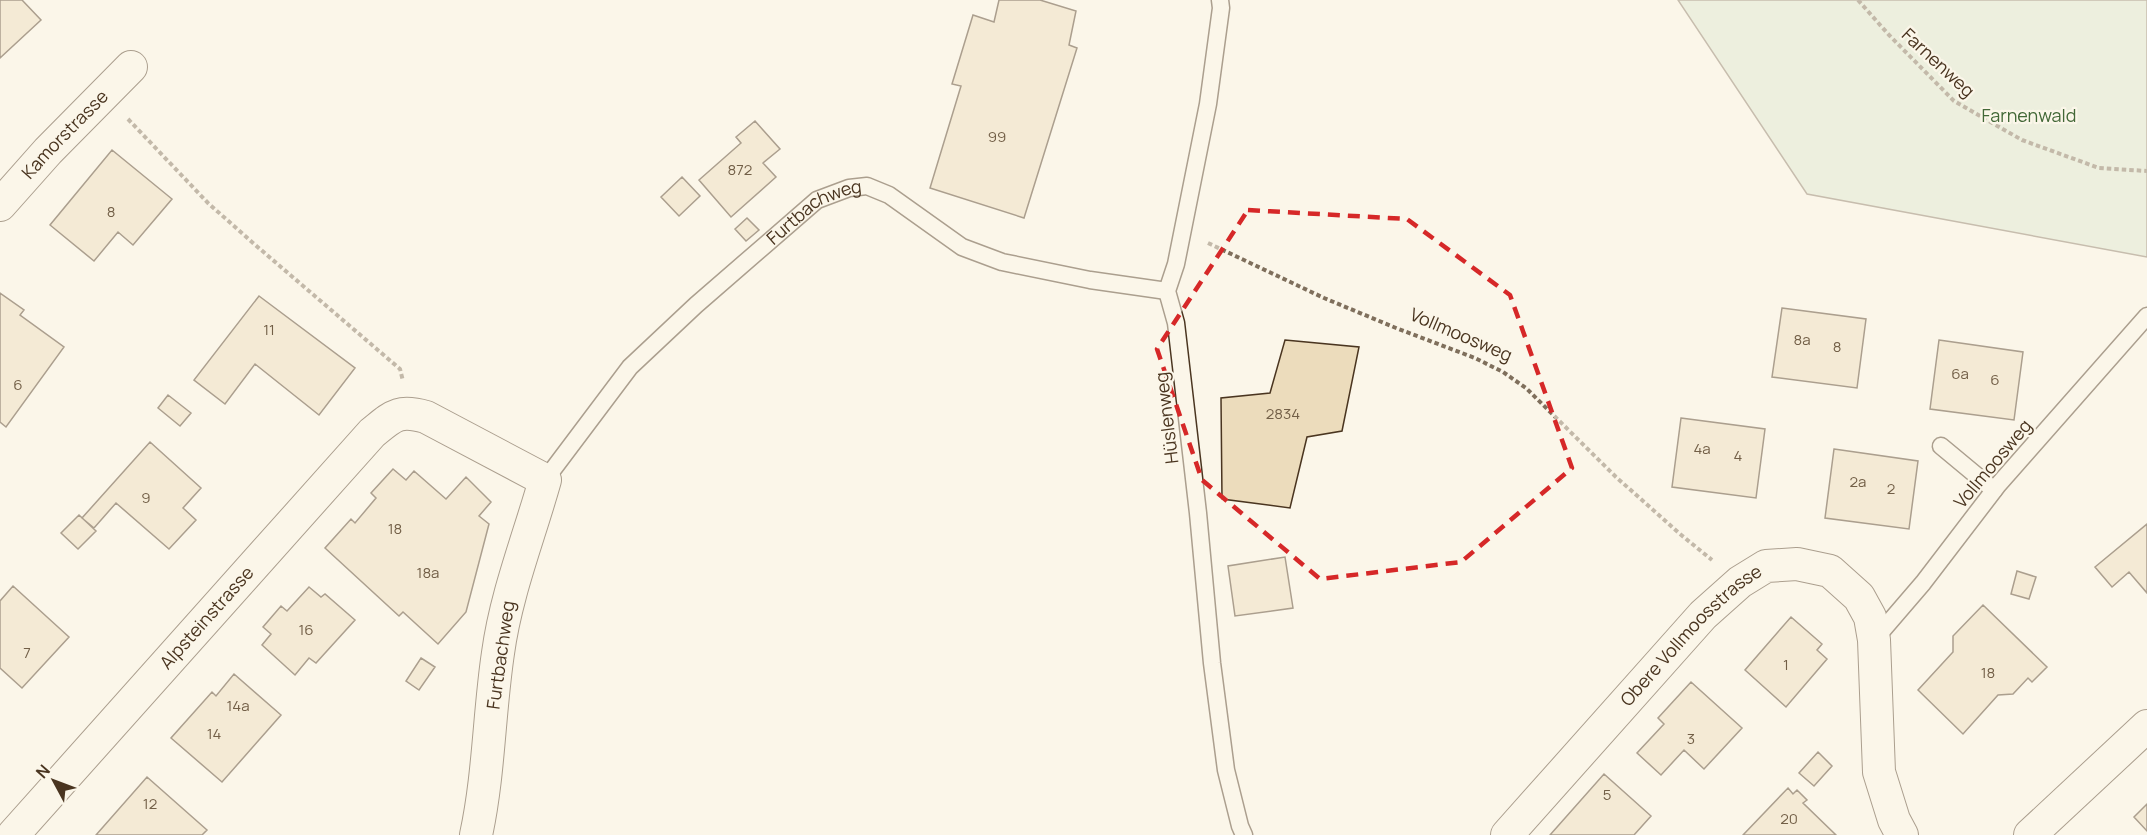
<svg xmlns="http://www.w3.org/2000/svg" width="2147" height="835" font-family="Manrope,sans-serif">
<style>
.green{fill:#dce7d0;stroke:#887966;stroke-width:1.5}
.building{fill:#ecdcbc;stroke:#4a3520;stroke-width:1.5}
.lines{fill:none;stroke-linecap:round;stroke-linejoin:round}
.lane-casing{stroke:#4a3520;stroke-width:19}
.street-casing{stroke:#4a3520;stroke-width:34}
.path{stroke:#7f6f5c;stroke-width:4;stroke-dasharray:4.5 3;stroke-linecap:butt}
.lane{stroke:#fbf6e9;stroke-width:16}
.street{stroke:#fbf6e9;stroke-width:32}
.marked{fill:none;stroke:#d62828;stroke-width:4.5;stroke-dasharray:12 8;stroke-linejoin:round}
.labels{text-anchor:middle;stroke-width:4.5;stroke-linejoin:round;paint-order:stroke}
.number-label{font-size:15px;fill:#725f47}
.street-label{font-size:18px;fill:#4a3520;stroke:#fbf6e9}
.park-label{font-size:18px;fill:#436837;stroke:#fbf6e9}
</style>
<rect width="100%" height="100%" fill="#fbf6e9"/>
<path class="green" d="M1678,0H2147V257L1807,194Z"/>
<path class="building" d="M0,0H22L41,20L0,58Z
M999,0H1040L1076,11L1069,45L1077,48L1024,218L930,188L961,86L952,84L973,15L994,22Z
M755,121L780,149L763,163L776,177L731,217L699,180L741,143L736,137Z
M112,150L172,199L133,245L118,232L94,261L50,225Z
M682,177L700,196L679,216L661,197Z
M747,218L759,230L746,241L735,229Z
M0,293L24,310L20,315L64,347L6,427L0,422Z
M259,296L355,368L319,415L255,364L225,404L194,380Z
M1782,308L1866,319L1857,388L1772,377Z
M1285,340L1359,347L1342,431L1307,437L1290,508L1222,499L1221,398L1270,393Z
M1939,340L2023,352L2014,420L1930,409Z
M168,395L191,413L180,426L158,408Z
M1681,418L1765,429L1756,498L1672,487Z
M150,442L201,488L183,508L196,520L169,549L116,503L94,528L82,518Z
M1834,449L1918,461L1909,529L1825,518Z
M393,469L406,480L414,471L446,499L466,477L491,502L479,516L489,524L466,612L438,644L403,612L399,616L325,548L351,519L355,523L376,498L371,493Z
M79,515L96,531L78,549L61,533Z
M2147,524V593L2129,572L2112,587L2095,567Z
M1285,557L1293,608L1235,616L1228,566Z
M2017,571L2036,577L2029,599L2011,594Z
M13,586L69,637L22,688L0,668V601Z
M309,587L321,597L325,594L355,620L316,663L309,658L295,675L262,645L271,634L263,627L281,606L287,611Z
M1983,605L2047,667L2032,682L2028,678L2013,694L1998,695L1963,734L1918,690L1953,652V636Z
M1791,617L1822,644L1817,650L1827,659L1786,707L1745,670Z
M421,658L435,667L419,690L406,681Z
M234,674L281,715L222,782L171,738L212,692L216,696Z
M1691,682L1742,728L1704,769L1684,750L1661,775L1637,753L1664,724L1658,718Z
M1818,752L1832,766L1814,786L1799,773Z
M1604,774L1651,816L1634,835H1550Z
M147,777L207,830L202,835H96Z
M1788,788L1793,794L1797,790L1807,800L1803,803L1836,835H1743Z
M2147,804V831L2134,817Z"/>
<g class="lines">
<defs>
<g id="lane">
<path d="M1220,0L1221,8L1208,104L1176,264L1167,291L1176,323L1198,513L1212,663L1226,770L1240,826L1244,835"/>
<path d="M1941,446L1994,490"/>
<path id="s1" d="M545,480L630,367L696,305L817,200L849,188L867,186L889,195L962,247L1002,262L1090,280L1167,291"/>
<path d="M1874,640L1923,583L1998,485L2147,316"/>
</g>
<g id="street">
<path id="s2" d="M0,205L48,151L131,67"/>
<path id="s3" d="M13,835L372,433C393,416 398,409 426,417L545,480C529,537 506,594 498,653C489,713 489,775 476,835"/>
<path id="s4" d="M1507,835L1703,615L1740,582L1766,566L1797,564L1830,571L1859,597L1870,617L1874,640L1879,772L1894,820L1902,835"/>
<path d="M2030,835L2147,726"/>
</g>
</defs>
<use href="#lane" class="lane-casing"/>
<use href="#street" class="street-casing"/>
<path class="path" d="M1858,0L1889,35L1954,101L2022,140L2099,168L2147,171
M128,119L208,203L253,243L400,369L403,381
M1208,243L1324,298L1396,328L1475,358L1503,372L1526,388L1616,477L1680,534L1712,560"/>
<use href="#lane" class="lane"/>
<use href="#street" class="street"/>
</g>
<path d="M0 0H2147V835H0ZM1248,210L1407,219L1510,295L1572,468L1461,562L1320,579L1202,480L1157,349Z" fill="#fbf6e9" fill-opacity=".55" fill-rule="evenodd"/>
<path class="marked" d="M1248,210L1407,219L1510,295L1572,468L1461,562L1320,579L1202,480L1157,349Z"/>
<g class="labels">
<g class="number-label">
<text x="997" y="142">99</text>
<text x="740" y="175">872</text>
<text x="111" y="217">8</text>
<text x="269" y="335">11</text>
<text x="1802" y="345">8a</text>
<text x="1837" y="352">8</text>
<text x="1960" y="379">6a</text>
<text x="1995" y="385">6</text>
<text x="18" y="390">6</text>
<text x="1283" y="419">2834</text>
<text x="1702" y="454">4a</text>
<text x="1738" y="461">4</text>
<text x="1858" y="487">2a</text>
<text x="1891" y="494">2</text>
<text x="146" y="503">9</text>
<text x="395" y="534">18</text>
<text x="428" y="578">18a</text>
<text x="306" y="635">16</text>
<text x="27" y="658">7</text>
<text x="1786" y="670">1</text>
<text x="1988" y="678">18</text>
<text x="238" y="711">14a</text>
<text x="214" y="739">14</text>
<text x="1691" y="744">3</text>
<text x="1607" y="800">5</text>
<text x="150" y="809">12</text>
<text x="1789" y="824">20</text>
</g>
<g class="street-label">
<text transform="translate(1938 63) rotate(43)" y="6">Farnenweg</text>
<text dy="6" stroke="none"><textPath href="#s2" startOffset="96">Kamorstrasse</textPath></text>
<text dy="6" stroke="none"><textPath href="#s1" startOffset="384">Furtbachweg</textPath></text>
<text transform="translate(1461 335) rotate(23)" y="6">Vollmoosweg</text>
<text transform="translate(1167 418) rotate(-97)" y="6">Hüslenweg</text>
<text transform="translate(1993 464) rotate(-50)" y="6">Vollmoosweg</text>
<text dy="6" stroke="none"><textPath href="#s3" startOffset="291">Alpsteinstrasse</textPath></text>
<text dy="6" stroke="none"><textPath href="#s4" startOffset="272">Obere Vollmoosstrasse</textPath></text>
<text transform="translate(501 655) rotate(-82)" y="6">Furtbachweg</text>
</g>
<g class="park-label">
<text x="2029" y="122">Farnenwald</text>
</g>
</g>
<g transform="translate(54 781) rotate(311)" stroke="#fbf6e9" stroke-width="4.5" paint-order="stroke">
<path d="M0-4.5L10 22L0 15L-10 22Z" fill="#4a3520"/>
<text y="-9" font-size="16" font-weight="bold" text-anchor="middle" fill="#4a3520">N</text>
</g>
</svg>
